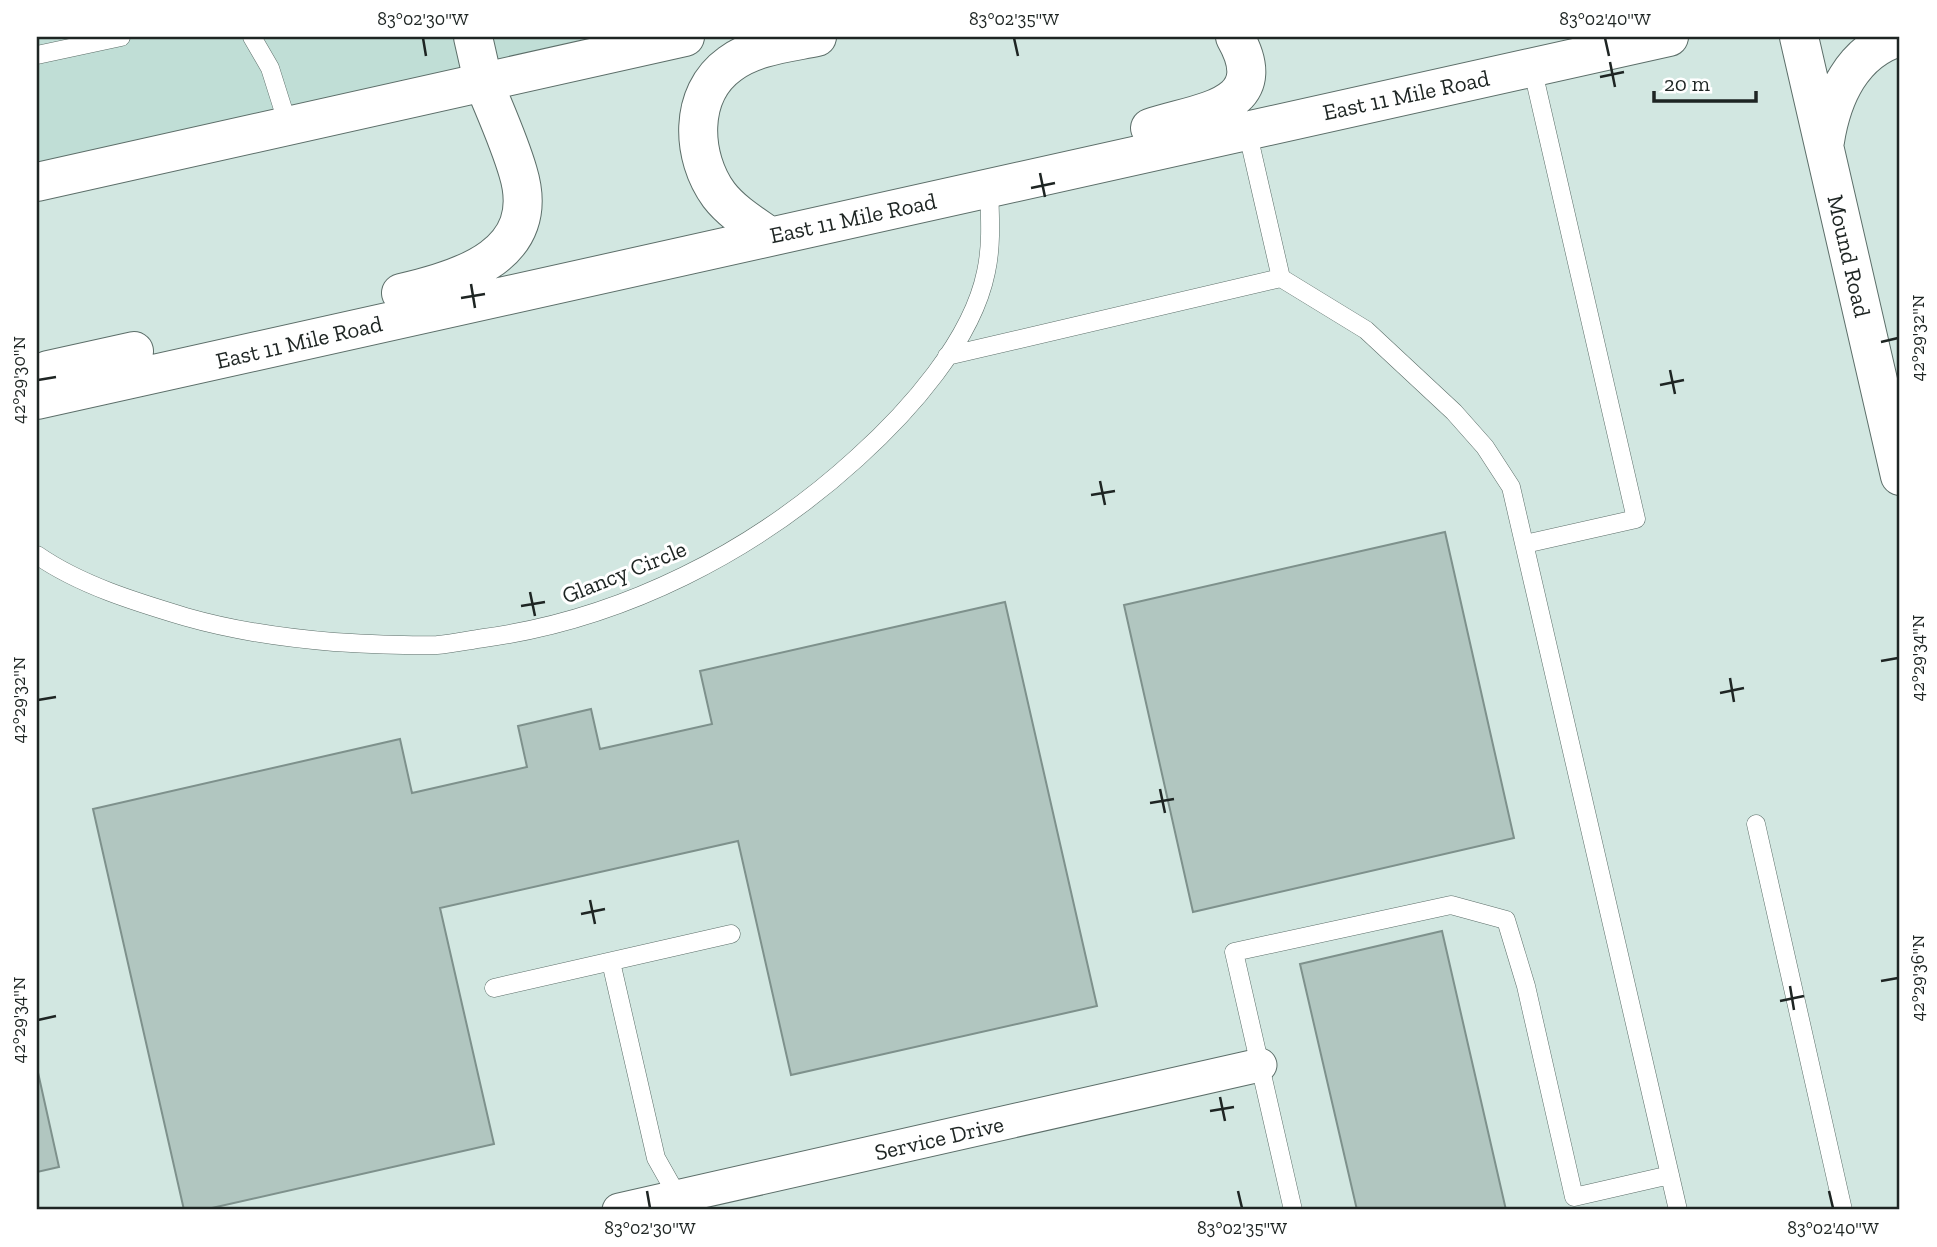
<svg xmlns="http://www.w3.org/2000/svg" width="1937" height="1247" font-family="'Zilla Slab',serif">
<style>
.built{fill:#c0ded6}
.building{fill:#b1c6c0;stroke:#7e918c;stroke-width:2}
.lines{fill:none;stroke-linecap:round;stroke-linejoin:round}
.service-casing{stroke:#5c6e69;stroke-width:19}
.minor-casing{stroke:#5c6e69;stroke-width:35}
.tertiary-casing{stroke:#5c6e69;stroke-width:40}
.secondary-casing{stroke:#5c6e69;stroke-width:40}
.service{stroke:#fff;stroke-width:18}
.minor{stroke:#fff;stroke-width:33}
.tertiary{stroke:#fff;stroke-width:38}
.secondary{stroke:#fff;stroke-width:38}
.ticks{fill:none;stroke:#1e2523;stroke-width:2.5}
.labels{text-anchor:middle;stroke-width:6;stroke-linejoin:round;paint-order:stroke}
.street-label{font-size:23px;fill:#1e2523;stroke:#fff}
.neatline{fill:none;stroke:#1e2523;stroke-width:2.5}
.ticks-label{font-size:18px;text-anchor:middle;fill:#1e2523}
</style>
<rect width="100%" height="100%" fill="#d2e7e1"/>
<path class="built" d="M37,37H614L37,166Z"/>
<path class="building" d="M1445,532L1514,838L1193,912L1124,605Z
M1005,602L1097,1006L791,1075L738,841L440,908L494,1144L203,1210H184L93,809L400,739L412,793L527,767L518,726L591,709L600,749L712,724L700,671Z
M1442,931L1506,1210H1357L1300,964Z
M37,1068L59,1167L37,1172Z"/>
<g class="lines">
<defs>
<path id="service" d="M252,37L270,68L288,125
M37,55L121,37
M1247,130L1281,278
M947,356L1281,278L1366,330L1454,412L1485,447L1511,487L1678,1210
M1525,544L1636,519L1532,67
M37,555C80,585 136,602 186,617C235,631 284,638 334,642C368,644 403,646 437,645C452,644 469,640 484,638C623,619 754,552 857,458C908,412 972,341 986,272C992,245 990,216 989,188
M1756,824L1843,1210
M611,962L656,1158L678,1197
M494,988L731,934
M1293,1210L1234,952L1451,905L1506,920L1526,986L1574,1197L1670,1175"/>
<path id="minor" d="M619,1210L1260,1065"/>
<path id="tertiary" d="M473,37L483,81"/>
<path id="secondary" d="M1799,37L1900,476
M1150,128C1196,112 1276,109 1235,37
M1825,141C1832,97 1852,51 1899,37
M37,182L685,37
M769,236C752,224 732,212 719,195C691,157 688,94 730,64C754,46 788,43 817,37
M401,293C463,279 543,254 518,172C509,141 495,111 483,81
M37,376L48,370L134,351
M37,400L1669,37"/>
</defs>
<use href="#service" class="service-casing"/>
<use href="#minor" class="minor-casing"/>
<use href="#tertiary" class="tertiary-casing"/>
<use href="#secondary" class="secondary-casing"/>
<use href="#service" class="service"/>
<use href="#minor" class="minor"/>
<use href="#tertiary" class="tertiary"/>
<use href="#secondary" class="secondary"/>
</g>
<path class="ticks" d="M423,38L426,56M1014,38L1018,56M1605,38L1609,56M1610,62L1615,87M1600,77L1624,72M1040,173L1045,197M1031,188L1055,183M471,284L475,308M461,298L485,294M1881,342L1898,338M1670,370L1675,394M38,380L56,377M1660,385L1684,380M1100,481L1105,505M1091,495L1115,491M530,592L535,616M521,606L545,602M1881,661L1898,658M1730,678L1734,702M1720,693L1744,688M38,700L56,697M1160,789L1165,813M1150,803L1174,799M590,900L595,924M581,914L605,909M1881,981L1898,978M1790,986L1794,1010M1780,1001L1804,996M38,1020L56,1016M1220,1097L1225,1121M1210,1111L1234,1107M647,1191L650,1208M1238,1191L1242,1208M1829,1191L1833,1208"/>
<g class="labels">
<g class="street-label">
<text transform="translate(1406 95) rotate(-12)" y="8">East 11 Mile Road</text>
<text transform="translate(853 218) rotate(-12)" y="8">East 11 Mile Road</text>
<text transform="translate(1849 256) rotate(77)" y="8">Mound Road</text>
<text transform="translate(299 342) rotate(-13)" y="8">East 11 Mile Road</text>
<text transform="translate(624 572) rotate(-22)" y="8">Glancy Circle</text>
<text transform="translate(939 1138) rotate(-13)" y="8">Service Drive</text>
</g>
</g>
<rect width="1937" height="1247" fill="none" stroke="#ffffff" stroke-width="77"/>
<path d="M1654 91v10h102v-10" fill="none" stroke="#1e2523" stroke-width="3.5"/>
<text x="1664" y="91" font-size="21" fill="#1e2523" stroke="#ffffff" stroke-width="5" paint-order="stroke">20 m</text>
<rect x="38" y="38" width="1860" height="1170" class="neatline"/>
<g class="ticks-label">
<text x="423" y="25">83°02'30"W</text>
<text x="1014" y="25">83°02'35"W</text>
<text x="1605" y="25">83°02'40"W</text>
<text transform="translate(1918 338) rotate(-90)" y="6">42°29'32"N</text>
<text transform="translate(19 380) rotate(-90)" y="6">42°29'30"N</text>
<text transform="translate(1918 658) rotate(-90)" y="6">42°29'34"N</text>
<text transform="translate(19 700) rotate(-90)" y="6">42°29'32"N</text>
<text transform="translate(1918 978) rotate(-90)" y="6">42°29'36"N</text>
<text transform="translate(19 1020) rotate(-90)" y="6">42°29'34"N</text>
<text x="650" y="1234">83°02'30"W</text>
<text x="1242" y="1234">83°02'35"W</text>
<text x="1833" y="1234">83°02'40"W</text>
</g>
</svg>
